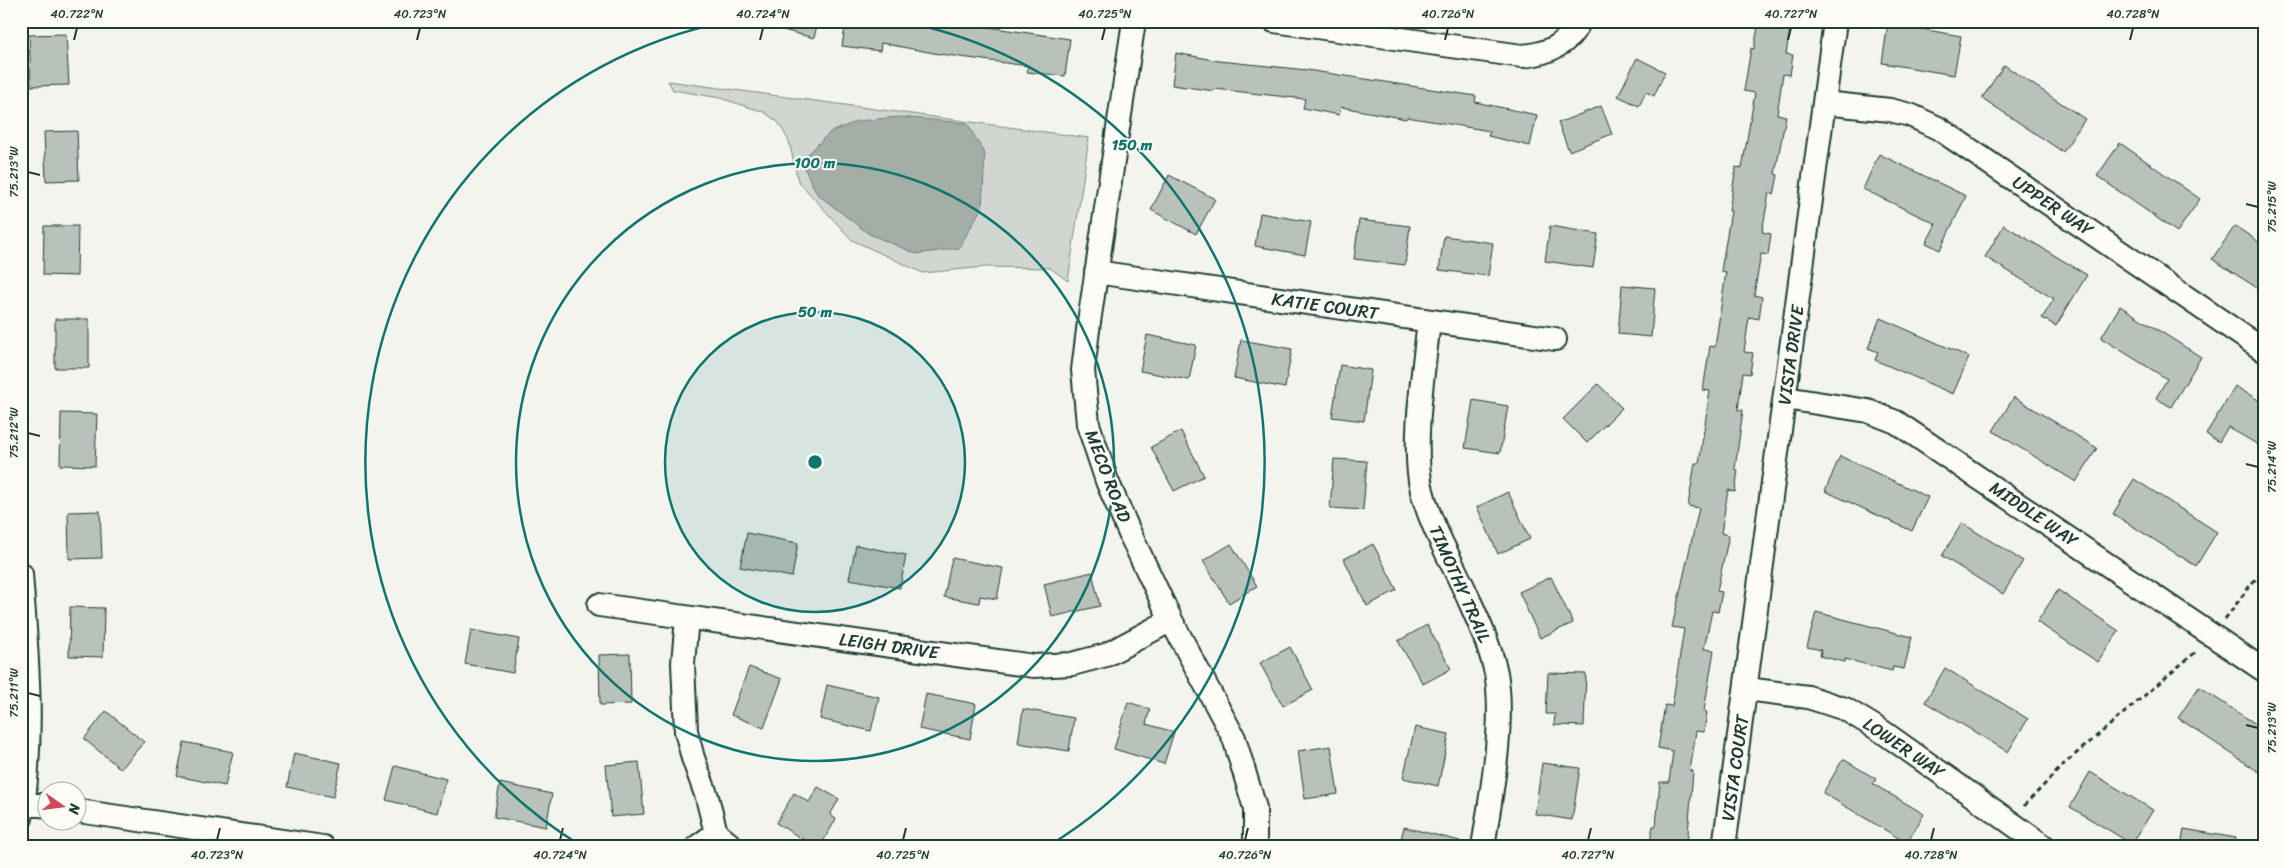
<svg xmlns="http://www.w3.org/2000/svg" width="2286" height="868" font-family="Sriracha,sans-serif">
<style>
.green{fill:#d1d6d1;stroke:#788a82}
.water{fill:#a3aea7;stroke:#6e8179}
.building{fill:#b9c1bb;stroke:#1f3d34}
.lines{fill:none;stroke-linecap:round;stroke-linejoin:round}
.minor-casing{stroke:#1f3d34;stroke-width:26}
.path{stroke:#1f3d34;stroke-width:3;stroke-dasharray:5 4;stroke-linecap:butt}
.minor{stroke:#fdfcf7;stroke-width:22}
.ticks{fill:none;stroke:#1f3d34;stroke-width:2}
.ring{fill:none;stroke:#0f766e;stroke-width:2.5}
.labels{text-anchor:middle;stroke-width:4;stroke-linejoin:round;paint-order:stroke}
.street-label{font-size:18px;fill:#1f3d34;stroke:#fdfcf7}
.centre{fill:#0f766e;stroke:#fdfcf7;stroke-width:2.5}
.ring-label{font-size:15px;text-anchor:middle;font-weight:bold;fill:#0f766e;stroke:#fdfcf7;stroke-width:4;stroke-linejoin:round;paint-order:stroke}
.neatline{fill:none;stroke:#1f3d34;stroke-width:2}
.ticks-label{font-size:12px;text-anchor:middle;fill:#1f3d34}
</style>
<rect width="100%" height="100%" fill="#f4f4ef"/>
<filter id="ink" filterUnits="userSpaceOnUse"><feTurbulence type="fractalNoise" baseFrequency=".02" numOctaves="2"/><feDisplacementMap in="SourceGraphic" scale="10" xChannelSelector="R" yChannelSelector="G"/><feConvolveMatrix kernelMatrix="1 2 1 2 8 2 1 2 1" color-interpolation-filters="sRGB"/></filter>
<g filter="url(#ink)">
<path class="green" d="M668,81L1089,138L1068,281L1050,268L985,267L923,273L852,240L798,181L789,141L778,122L764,112L720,98L673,90Z"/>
<path class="water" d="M898,117L967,123L985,154L982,207L959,248L917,254L869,234L817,194L801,161L830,132L858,121Z"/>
<path class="building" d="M772,21H818L814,38L771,27Z
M846,21H936L966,27L967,24L1070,39L1065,76L1027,72L1028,66L939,54L881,43L880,51L842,46Z
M1759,21H1791L1786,54L1793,55L1790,75L1783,74L1777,114L1786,116L1775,174L1778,175L1774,195L1769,193L1762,232L1771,234L1768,255L1761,254L1754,295L1762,297L1759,319L1749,317L1744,352L1753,353L1750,374L1743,373L1738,410H1743L1735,469L1738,470L1735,492L1728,490L1721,533L1729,535L1717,591L1722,592L1718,612L1712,611L1704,649L1714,650L1704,711L1707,712L1704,732L1696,731L1690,771H1693L1687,847H1649L1653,826H1656L1660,782H1669L1673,751L1658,748L1665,705L1672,706L1684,629L1672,627L1699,508L1688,506L1695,463H1699L1710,391L1703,390L1710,346L1715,347L1726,272L1721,271L1731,211H1729L1736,167L1742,168L1755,93L1744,91L1751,48L1754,49Z
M1888,23L1961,36L1954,75L1882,63Z
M66,34L69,85L31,86L29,35Z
M1176,53L1219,61L1307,70L1476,96L1475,102L1537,115L1530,146L1488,136L1490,131L1407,117L1406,119L1341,107L1339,115L1303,108L1305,99L1215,89L1214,91L1172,85Z
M1637,58L1665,72L1654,96L1646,92L1639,106L1618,96Z
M2004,65L2085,119L2063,152L1982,98Z
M1601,106L1612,134L1569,151L1558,123Z
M77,131L79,180L46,181L44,132Z
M2120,143L2200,199L2177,232L2097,176Z
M1879,154L1966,196L1940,250L1926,243L1936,224L1863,189Z
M1169,175L1215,199L1196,234L1151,210Z
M1260,213L1311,222L1305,255L1255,246Z
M1359,220L1410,226L1405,265L1354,259Z
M2004,225L2087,275L2056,326L2042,318L2054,299L1985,257Z
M44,226H78L77,276L43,275Z
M1550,226L1598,234L1593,268L1545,261Z
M2235,226L2265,246V293L2212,259Z
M1444,236L1493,243L1488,276L1439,270Z
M1622,285L1655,288L1651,337L1618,334Z
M2120,306L2201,357L2171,407L2156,398L2167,379L2101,338Z
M1880,318L1969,357L1953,394L1875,360L1878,352L1868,348Z
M55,319H89V368H55Z
M1147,335L1196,345L1189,380L1140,371Z
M1241,340L1292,349L1285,388L1234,378Z
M1340,365L1371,370L1364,421L1332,417Z
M1598,384L1622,408L1587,443L1563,419Z
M2235,386L2265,404V449L2228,427L2219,442L2206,434Z
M2014,397L2097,448L2076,482L1993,431Z
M1473,400L1508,406L1500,453L1465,448Z
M61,413L97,414L95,466L60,465Z
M1181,431L1204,476L1174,491L1151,447Z
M1840,456L1928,497L1912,531L1825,491Z
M1334,459L1367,461L1363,510L1330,508Z
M2134,479L2217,532L2196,566L2113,514Z
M1508,492L1530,539L1498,554L1477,507Z
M100,511L102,558L69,559L68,512Z
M1962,523L2023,561L2003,594L1942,556Z
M747,533L798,543L792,577L740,567Z
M1231,544L1257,586L1229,603L1203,561Z
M1373,544L1397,590L1367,606L1344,559Z
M856,545L906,555L900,588L849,579Z
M952,558L1003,568L997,599L980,596L979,603L944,597Z
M1092,572L1100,606L1052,617L1044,584Z
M1551,577L1573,623L1540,638L1519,592Z
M2058,590L2119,631L2098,662L2037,622Z
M70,607L104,608L103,657L69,656Z
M1816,612L1912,637L1904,669L1893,667L1892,671L1845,659V662L1820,656L1821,650L1807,647Z
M1427,625L1451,669L1423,684L1398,641Z
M471,630L519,639L513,673L465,664Z
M1290,647L1313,690L1283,706L1260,663Z
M630,654L631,704L600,705L599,655Z
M749,667L782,679L764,728L731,715Z
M1945,668L2028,719L2008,752L1925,702Z
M1548,673L1586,674L1584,726L1554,725L1555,714H1546Z
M827,685L879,697L871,731L820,719Z
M2199,687L2265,730V763L2259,772L2178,718Z
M926,694L976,704L970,739L919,729Z
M1128,702L1150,709L1146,724L1174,732L1164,764L1114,749Z
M1023,709L1074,718L1069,751L1018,743Z
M106,711L144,742L121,769L84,739Z
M1415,727L1449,734L1438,786L1403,778Z
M184,742L233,752L225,786L177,776Z
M1331,746L1338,794L1305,799L1298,751Z
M294,753L341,763L333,797L287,787Z
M1843,759L1876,779L1873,784L1924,814L1907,843L1823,793Z
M639,762L644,814L611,817L606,765Z
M1542,763L1580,768L1572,820L1535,814Z
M395,766L446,779L437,813L386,800Z
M2090,772L2153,810L2132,844L2070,807Z
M500,783L552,794L546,827L494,817Z
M818,787L839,799L830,815L836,819L820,847H816L776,823L794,793L809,802Z
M1404,827L1460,841V847H1399Z
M2184,829L2236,838L2235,847H2181Z"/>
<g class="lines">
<defs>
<path id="minor" d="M1134,21L1089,322L1083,370L1088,424L1107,481L1131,536L1171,620L1234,738L1255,808V847
M1274,21L1522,56C1547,54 1568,45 1580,21
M1824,103L1890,110L1910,115L1938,128L2265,351
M1096,272L1555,339
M1429,321C1424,368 1411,447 1422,491C1432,531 1454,564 1470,602C1480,624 1491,649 1496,673C1505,723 1491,796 1483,847
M1785,398L1868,411L1896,422L2265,671
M21,574C27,655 35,737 21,818
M599,605L1034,666L1072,664L1106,655L1171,620
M687,618L683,663L686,731L693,758L707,797L716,833L733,847
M1747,689L1808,697L1845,709L1883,732L2045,847
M24,803L48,806
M78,811L323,847
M697,847L716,833
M1724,847L1835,21"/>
</defs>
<use href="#minor" class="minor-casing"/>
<path class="path" d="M2225,619L2252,583L2265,570
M2024,806L2064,764L2198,650"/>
<use href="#minor" class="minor"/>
</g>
</g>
<path class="ticks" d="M74,40L77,28M417,40L420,28M760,40L763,28M1102,40L1105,28M1445,40L1448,28M1788,40L1791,28M2130,40L2133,28M28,172L40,175M2246,204L2258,207M28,433L40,436M2246,464L2258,467M28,693L40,696M2246,725L2258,728M217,840L220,828M560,840L563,828M903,840L906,828M1245,840L1248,828M1588,840L1591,828M1931,840L1934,828"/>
<circle cx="815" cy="462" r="150" fill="#0f766e" fill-opacity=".12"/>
<g class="ring">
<circle cx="815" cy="462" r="150"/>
<circle cx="815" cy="462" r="299"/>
<path d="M580 845A449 449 0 0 1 725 22M905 22A449 449 0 0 1 1050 845"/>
</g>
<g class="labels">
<g class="street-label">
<text transform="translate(2053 206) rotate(34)" y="6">UPPER WAY</text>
<text transform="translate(1325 306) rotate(8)" y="6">KATIE COURT</text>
<text transform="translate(1791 355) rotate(-82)" y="6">VISTA DRIVE</text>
<text transform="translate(1108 476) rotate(69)" y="6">MECO ROAD</text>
<text transform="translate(2034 514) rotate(34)" y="6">MIDDLE WAY</text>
<text transform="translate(1460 584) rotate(66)" y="6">TIMOTHY TRAIL</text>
<text transform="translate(889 646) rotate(8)" y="6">LEIGH DRIVE</text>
<text transform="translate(1904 748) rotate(34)" y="6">LOWER WAY</text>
<text transform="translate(1735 768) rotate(-82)" y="6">VISTA COURT</text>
</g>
</g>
<circle cx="815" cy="462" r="8" class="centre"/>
<g class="ring-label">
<text x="1132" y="150">150 m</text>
<text x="815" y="168">100 m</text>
<text x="815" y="317">50 m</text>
</g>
<rect width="2286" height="868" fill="none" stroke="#fdfcf7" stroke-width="55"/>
<g transform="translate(62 806) rotate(104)"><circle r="24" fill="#fdfcf7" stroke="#a4b0a9"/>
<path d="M0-4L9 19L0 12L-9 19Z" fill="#d1495b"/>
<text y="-8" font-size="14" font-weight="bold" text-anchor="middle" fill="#1f3d34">N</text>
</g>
<rect x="28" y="28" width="2230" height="812" class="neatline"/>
<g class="ticks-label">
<text x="77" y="18">40.722°N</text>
<text x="420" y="18">40.723°N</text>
<text x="763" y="18">40.724°N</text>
<text x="1105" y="18">40.725°N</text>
<text x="1448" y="18">40.726°N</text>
<text x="1791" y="18">40.727°N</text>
<text x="2133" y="18">40.728°N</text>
<text transform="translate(14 172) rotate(-90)" y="4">75.213°W</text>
<text transform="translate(2272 207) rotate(-90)" y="4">75.215°W</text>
<text transform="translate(14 433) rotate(-90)" y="4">75.212°W</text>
<text transform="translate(2272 467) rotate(-90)" y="4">75.214°W</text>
<text transform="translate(14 693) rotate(-90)" y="4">75.211°W</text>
<text transform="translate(2272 728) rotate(-90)" y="4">75.213°W</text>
<text x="217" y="859">40.723°N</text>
<text x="560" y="859">40.724°N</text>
<text x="903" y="859">40.725°N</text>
<text x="1245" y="859">40.726°N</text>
<text x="1588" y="859">40.727°N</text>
<text x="1931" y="859">40.728°N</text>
</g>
</svg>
